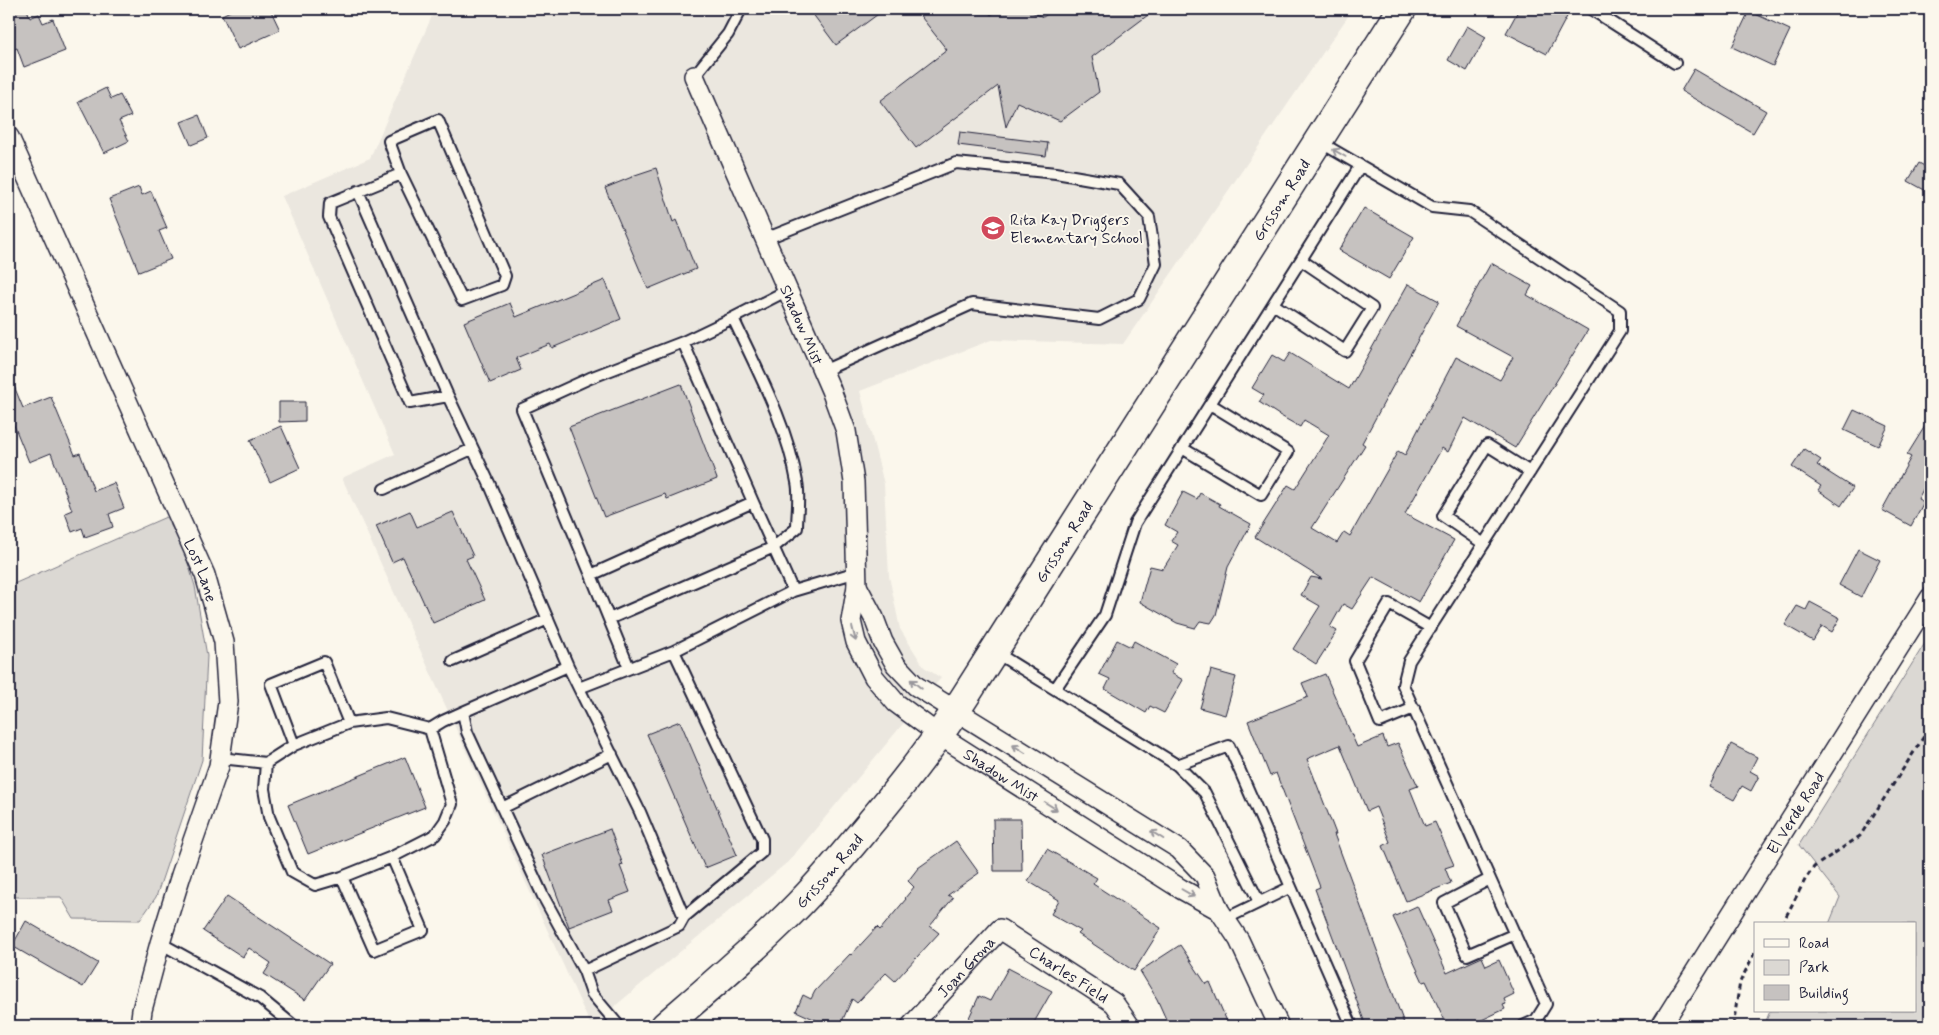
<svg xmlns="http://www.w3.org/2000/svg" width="1939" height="1035" font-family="Mynerve,sans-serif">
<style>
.built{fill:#ebe7df}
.green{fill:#dbd8d3;stroke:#7e7d87}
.building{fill:#c6c2c0;stroke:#22223b}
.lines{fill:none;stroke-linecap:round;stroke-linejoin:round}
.service-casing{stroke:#22223b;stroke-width:14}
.minor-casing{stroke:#22223b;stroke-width:22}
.primary-casing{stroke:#22223b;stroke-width:31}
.path{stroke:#22223b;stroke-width:3;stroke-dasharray:5 4;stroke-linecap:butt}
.service{stroke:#fbf7ec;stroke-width:10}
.minor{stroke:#fbf7ec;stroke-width:19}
.primary{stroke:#fbf7ec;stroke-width:28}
.oneway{stroke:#99979c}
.labels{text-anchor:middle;stroke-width:4;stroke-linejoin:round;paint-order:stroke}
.street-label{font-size:16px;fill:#22223b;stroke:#fbf7ec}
.poi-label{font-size:16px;fill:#22223b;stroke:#fbf7ec;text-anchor:start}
</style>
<rect width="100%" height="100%" fill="#fbf7ec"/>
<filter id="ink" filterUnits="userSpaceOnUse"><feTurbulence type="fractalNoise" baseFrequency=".02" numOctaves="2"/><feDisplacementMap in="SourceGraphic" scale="10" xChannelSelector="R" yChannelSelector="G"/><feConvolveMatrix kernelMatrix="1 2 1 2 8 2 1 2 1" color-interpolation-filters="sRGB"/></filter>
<g filter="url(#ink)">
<path class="built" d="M435,9H1353L1123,344L991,340L860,391L884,484L889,576L900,629L924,667L941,678L789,861L591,1026L342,478L395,454L282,196L370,158Z"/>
<path class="green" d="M166,517L183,547L195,586L207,656L202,760L156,897L140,920L74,919L61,897H9V586Z
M1930,635V1026H1764L1770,1011H1915V924H1829L1840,897L1799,845Z"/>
<path class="building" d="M9,9H27L30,18L39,14L43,23L53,19L65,51L24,67L17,48L9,51Z
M234,9H270L280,30L238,49L222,15Z
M809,9H885L836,45Z
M915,9H986L991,15L999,9H1025L1043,17L1055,9H1156L1092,57L1099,92L1060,121L1017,102L1006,127L998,86L916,148L880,101L947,50Z
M1519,9H1571L1547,54L1506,33Z
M1749,11L1790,30L1773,66L1732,47Z
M1467,26L1486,37L1467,71L1448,60Z
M1694,69L1766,111L1753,133L1681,91Z
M106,88L111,99L120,95L131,116L119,121L129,141L104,153L78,102Z
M199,115L208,138L191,145L181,122Z
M960,132L1048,143L1046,156L958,145Z
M1919,163L1930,169V193L1908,181Z
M656,168L673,222L676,220L696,269L648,289L605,188L632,177V176Z
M139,187L142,195L151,191L167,228L159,231L171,259L139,272L109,199Z
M1364,208L1414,237L1389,279L1339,250Z
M1491,263L1532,286L1527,295L1588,330L1515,448L1465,418L1448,452L1442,448L1405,514L1454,540L1419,602L1373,577L1352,609L1343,604L1330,627L1337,631L1316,664L1293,649L1320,606L1301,595L1311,577L1322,579L1255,537L1288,485L1295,489L1329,435L1304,420L1300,427L1279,415L1259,402L1264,395L1252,388L1272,355L1284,362L1290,353L1349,389L1408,284L1439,301L1362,443L1365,445L1312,528L1337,543L1344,532L1350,536L1398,451L1405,455L1456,357L1500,380L1513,357L1456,326Z
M605,280L621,319L552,348L550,344L516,358L521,370L490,383L464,322L510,303L516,317Z
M9,374L23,408L51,397L75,455L80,453L94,491L114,483L124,508L109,514L113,527L85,537L82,528L72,532L65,513L72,510L51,453L29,462L9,413Z
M681,384L717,479L667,499L665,494L604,517L569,427Z
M279,402H305V421L279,422Z
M1854,410L1888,426L1878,446L1844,430Z
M1930,418V476L1918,499L1924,502L1911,526L1882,510L1911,457L1907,455Z
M281,426L300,468L270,482L250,440Z
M1804,449L1821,460L1817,465L1853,488L1841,506L1818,490L1821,486L1792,467Z
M1183,492L1197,499L1200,493L1220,504L1219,506L1251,524L1228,567L1216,615L1211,623L1200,621L1195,628L1177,623L1140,602L1150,566L1163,569L1178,545L1171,541L1177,532L1165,525Z
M410,511L417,527L453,512L473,556L466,559L485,600L433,623L403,557L392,562L376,526Z
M1858,549L1880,560L1861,597L1839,585Z
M1810,602L1840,618L1832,632L1822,626L1813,641L1785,625L1797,606L1806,610Z
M1117,640L1131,647L1134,641L1176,664L1171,673L1183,680L1164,713L1150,706L1146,713L1105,689L1110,679L1099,674Z
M1211,670L1236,677L1225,715L1200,708Z
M1325,674L1357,747L1383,736L1387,747L1398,743L1418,786L1410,789L1425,826L1435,822L1454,865L1445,868L1451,883L1406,901L1383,846L1390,842L1376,807L1367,811L1340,745L1307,759L1336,834H1334L1405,1026H1366L1315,889L1320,887L1276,773L1270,776L1248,721L1308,697L1302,683Z
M680,721L737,855L705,868L647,734Z
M1731,744L1757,757L1750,771L1759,776L1751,791L1742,786L1734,800L1709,787Z
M405,757L425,807L308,854L288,805Z
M993,819H1021L1022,871H994Z
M610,829L623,865L620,866L630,892L609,900L613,910L569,927L542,855Z
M956,841L979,873L948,895L953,898L930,926L939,933L895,981L886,973L857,1003L852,999L840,1026H829L796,1011L803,995L811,999L815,991L850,954L851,955L877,927L880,930L906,899L905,898L914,887L908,881L918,868Z
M1047,849L1097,878L1093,884L1161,928L1134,971L1078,934L1081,931L1051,914L1059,900L1028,881Z
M227,896L330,964L305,1000L264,974L271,963L249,948L243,957L203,931Z
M1417,906L1447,973L1482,957L1486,966L1499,960L1514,994L1504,999L1506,1004L1503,1005L1505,1009L1469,1026H1461L1458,1020L1447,1025L1426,981L1423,982L1393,917Z
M26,921L98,963L83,987L12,946Z
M1180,945L1206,984L1210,982L1229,1026H1169L1157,999L1140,971Z
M1008,968L1052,991L1032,1026H977L967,1022L979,996L990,1001Z"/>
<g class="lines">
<defs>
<path id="service" d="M1591,9L1675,63
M694,76L728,34L741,9
M438,120L505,276L502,285L462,300L401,174L389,141Z
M1318,141L1432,207L1469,211L1620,311V331L1409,661L1403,685L1546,1004L1536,1020L1523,1026
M401,174L330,203L329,217L410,403L448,396L490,485L568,666L463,712L467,732L543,896L584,971L592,994L619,1026
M358,191L448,396
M765,239L956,163L1056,173L1119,184L1149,217L1156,264L1139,299L1099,319L972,304L823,371
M1273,304L1345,351L1372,308L1301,260
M733,318L788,290
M1182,448L1261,495L1288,452L1210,404
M384,489L472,449
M1484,544L1443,516L1487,445L1530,472
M591,575L522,409L590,378L683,342L753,502
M793,591L857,572
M609,619L774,547L797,528C797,513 800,496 797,482C787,424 757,370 733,318L683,342
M995,652L1177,765L1205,793L1259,902
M453,661L548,619
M568,666L640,812L684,917L679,926L584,971
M629,668L591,575L753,502L793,591L674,651
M579,688L674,651L762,839V852L684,917
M1055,689L1105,615L1135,523L1360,166
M1414,708L1380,722L1355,661L1389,604L1431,628
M430,729L452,804L445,821L435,835L392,857L423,930L374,950L342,877L315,885L292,872L269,817L264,789L266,763L294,745L271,684L324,662L349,723L386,718L430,729L443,721L463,712
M294,745L349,723
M220,758L266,763
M1177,765L1229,746L1352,1026
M502,808L612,754
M342,877L392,857
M1490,879L1444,903L1467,955L1515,934
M1225,919L1291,887
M160,943L260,998L294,1026"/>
<g id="minor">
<path id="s1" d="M694,76L831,390L846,431L854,482L857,586L851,621L856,642L874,677L896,703L939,735L1181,889L1219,910"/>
<path id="s2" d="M9,137L205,575L224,642L228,702L219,766L181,875L160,943L142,1010L140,1026"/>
<path d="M857,586L874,618L883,642L896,665L916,686L1179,849L1205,876L1219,910L1239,940L1279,1026"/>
<path id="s3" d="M911,1026L1000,929L1114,1003L1130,1026"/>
<path id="s4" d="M1661,1026L1930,598"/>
</g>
<g id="primary">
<path id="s5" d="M665,1026C703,993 742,960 778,925C808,897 834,866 860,835C898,790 935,744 966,695L1402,9"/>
</g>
</defs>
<use href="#service" class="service-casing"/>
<use href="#minor" class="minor-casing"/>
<use href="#primary" class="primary-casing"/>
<path class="path" d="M1782,924L1806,878L1814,867L1860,836L1930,727
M1733,1026L1740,982L1755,952"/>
<use href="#service" class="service"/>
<use href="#minor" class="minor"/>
<use href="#primary" class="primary"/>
</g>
<defs><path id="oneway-shaft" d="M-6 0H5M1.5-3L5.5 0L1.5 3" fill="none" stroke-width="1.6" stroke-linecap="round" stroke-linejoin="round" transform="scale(1.25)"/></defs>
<g class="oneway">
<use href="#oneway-shaft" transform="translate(1339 153) rotate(-150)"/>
<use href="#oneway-shaft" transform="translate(854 634) rotate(76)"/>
<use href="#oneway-shaft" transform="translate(916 684) rotate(-141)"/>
<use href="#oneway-shaft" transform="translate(1019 749) rotate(-148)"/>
<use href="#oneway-shaft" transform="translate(1051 806) rotate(32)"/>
<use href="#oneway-shaft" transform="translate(1157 835) rotate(-148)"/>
<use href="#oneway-shaft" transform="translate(1188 893) rotate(30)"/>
</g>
</g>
<defs>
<symbol id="school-disc" viewBox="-11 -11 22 22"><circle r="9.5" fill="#d1495b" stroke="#fbf7ec"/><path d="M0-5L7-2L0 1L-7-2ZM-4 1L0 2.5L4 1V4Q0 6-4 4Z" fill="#fff"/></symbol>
</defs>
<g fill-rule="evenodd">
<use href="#school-disc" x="979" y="214" width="28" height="28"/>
</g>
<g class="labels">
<g class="street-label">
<text dy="6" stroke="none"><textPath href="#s5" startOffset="1036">Grissom Road</textPath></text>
<text dy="6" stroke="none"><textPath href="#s1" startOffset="271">Shadow Mist</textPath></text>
<text dy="6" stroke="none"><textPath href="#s5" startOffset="631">Grissom Road</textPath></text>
<text dy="6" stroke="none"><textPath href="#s2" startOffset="474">Lost Lane</textPath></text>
<text dy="6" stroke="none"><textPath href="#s1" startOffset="800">Shadow Mist</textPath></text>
<text dy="6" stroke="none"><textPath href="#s4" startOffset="252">El Verde Road</textPath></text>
<text dy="6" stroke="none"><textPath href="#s5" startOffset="226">Grissom Road</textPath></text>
<text dy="6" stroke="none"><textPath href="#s3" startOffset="81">Joan Grona</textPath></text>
<text dy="6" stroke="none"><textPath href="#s3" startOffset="214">Charles Field</textPath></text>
</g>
<g class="poi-label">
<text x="1010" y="225">Rita Kay Driggers<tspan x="1010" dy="18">Elementary School</tspan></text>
</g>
</g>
<rect width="1939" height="1035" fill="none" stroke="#fbf7ec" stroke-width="30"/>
<rect x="15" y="15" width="1909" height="1005" fill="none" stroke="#22223b" stroke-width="2" filter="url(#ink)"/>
<rect x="1754" y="922" width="162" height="90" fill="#fbf7ec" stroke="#a4a2a5"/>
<rect x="1764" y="939" width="25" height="8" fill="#fbf7ec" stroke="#a4a2a5"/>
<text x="1799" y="948" font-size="15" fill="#22223b">Road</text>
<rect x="1764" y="960" width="25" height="15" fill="#dbd8d3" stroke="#a4a2a5"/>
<text x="1799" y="972" font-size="15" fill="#22223b">Park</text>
<rect x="1764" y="985" width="25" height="15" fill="#c6c2c0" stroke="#a4a2a5"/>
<text x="1799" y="998" font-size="15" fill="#22223b">Building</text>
</svg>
